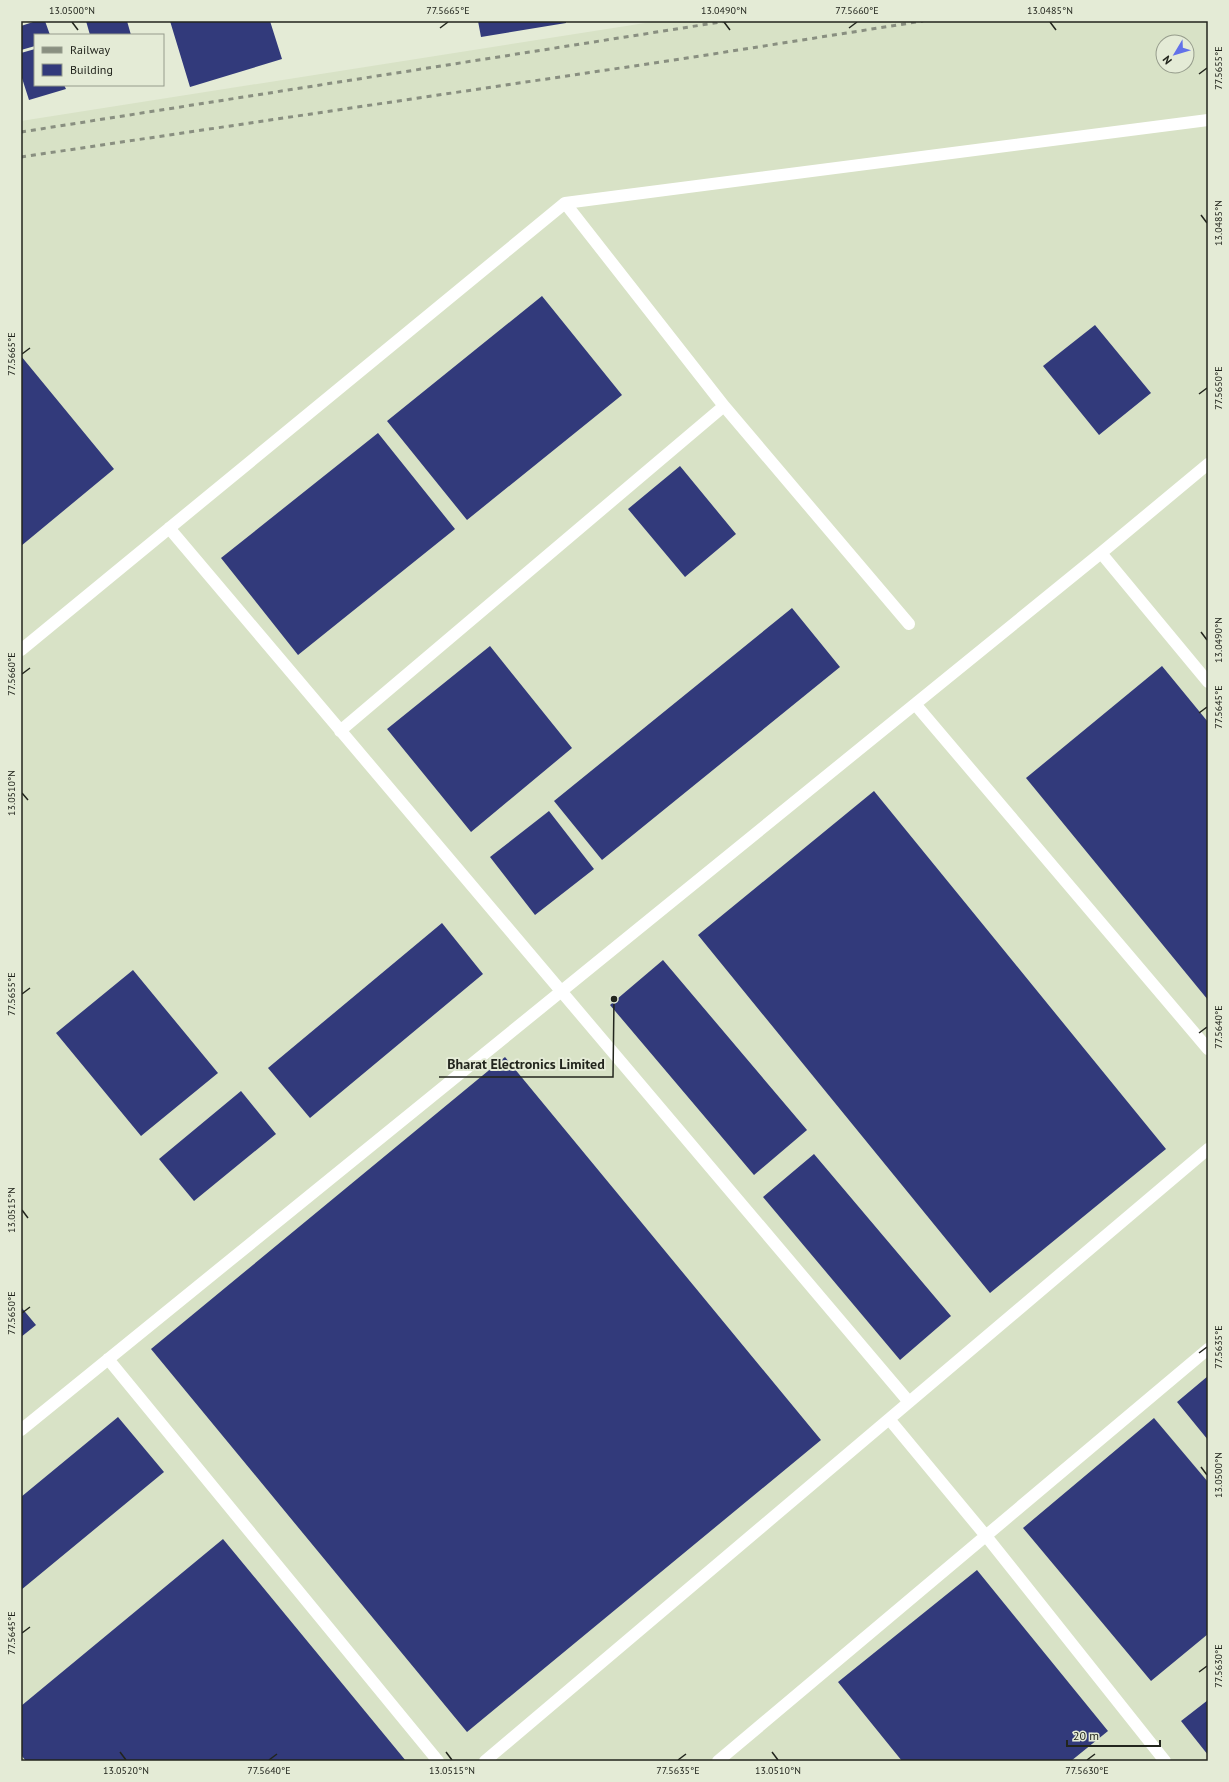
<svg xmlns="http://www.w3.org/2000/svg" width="1229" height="1782" font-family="'PT Sans',sans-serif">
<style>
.built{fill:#d8e2c6;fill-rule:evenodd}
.building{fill:#323a7b}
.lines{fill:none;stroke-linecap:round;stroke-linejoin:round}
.lane{stroke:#fff;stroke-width:12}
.rail{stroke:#898f80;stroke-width:3;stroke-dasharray:5 5;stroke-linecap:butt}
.ticks{fill:none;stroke:#22251d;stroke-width:1.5}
.leader{fill:none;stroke:#22251d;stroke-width:1.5}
.callout-dot{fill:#22251d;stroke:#e4ebd6;stroke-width:1.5}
.callout-label{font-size:14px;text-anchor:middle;font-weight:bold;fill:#22251d;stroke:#e4ebd6;stroke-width:4;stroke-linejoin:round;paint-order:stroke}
.neatline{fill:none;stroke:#22251d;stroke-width:1.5}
.ticks-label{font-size:10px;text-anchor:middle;fill:#22251d}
</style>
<rect width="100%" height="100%" fill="#e4ebd6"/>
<path class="built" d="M658,21H1208V1761H21V121ZM1163,42H1187V66H1163Z"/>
<path class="building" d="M36,21H45L50,35H35V46L21,50V26Z
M86,21H127L131,35H90Z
M170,21H270L282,59L190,87Z
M478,21H566V23L481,37Z
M35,49V85H64L66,89L29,100L21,75V53Z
M542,296L622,395L467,520L387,421Z
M1095,325L1151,393L1099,435L1043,366Z
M21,356L114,469L21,546Z
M378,433L455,529L298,655L221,558Z
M680,466L736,534L685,577L628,509Z
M792,608L840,667L602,860L554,801Z
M490,646L572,748L471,832L387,729Z
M1162,666L1208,722V1000L1026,778Z
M874,791L1166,1149L990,1293L698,935Z
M549,811L594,869L535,915L490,857Z
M442,923L483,974L310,1118L268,1068Z
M663,960L807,1130L754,1175L610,1005Z
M133,970L218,1073L141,1136L56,1033Z
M505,1057L821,1440L467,1732L151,1349Z
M241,1091L276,1134L194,1201L159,1159Z
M814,1154L951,1316L900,1360L763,1197Z
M21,1307L36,1325L21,1337Z
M1208,1376V1440L1177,1402Z
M118,1417L164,1472L21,1590V1497Z
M1154,1418L1208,1482V1634L1151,1681L1023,1528Z
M223,1539L406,1761H26L21,1755V1706Z
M977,1570L1108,1731L1071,1761H902L838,1682Z
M1208,1700V1755L1181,1721Z"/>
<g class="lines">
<path class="lane" d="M565,203L724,406L909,624
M169,528L909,1402
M1101,553L1208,682
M21,650L565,203L1208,120
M915,704L1208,1049
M340,731L724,406
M108,1359L438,1761
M889,1419L986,1536L1165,1761
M21,1430L1101,553L1208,464
M485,1761L1208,1149
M718,1761L1208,1349"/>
<path class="rail" d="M21,132L727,21
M21,157L681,59L923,21"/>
</g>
<path class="ticks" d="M72,22L78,30M724,22L730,30M1050,22L1056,30M440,28L448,22M849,28L857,22M1199,74L1207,68M1201,215L1207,223M22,354L30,348M1199,394L1207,388M1201,632L1207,640M22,674L30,668M1199,713L1207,707M22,793L28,800M22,994L30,988M1199,1033L1207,1027M22,1210L28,1218M22,1313L30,1307M1199,1353L1207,1347M1201,1467L1207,1475M22,1633L30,1627M1199,1672L1207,1666M120,1752L126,1760M446,1752L452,1760M772,1752L778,1760M269,1760L277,1754M678,1760L686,1754M1087,1760L1095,1754"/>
<path class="leader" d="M614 999L613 1077H439"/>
<circle class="callout-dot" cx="614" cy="999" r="4"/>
<g class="callout-label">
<text x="526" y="1069">Bharat Electronics Limited</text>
</g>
<rect width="1229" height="1782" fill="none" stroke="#e4ebd6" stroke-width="44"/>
<rect x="34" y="34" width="130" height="52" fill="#e4ebd6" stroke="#969c8c"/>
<rect x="42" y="47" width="20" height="6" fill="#898f80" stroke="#969c8c"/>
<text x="70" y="54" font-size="12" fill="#22251d">Railway</text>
<rect x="42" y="64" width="20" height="12" fill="#323a7b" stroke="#969c8c"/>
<text x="70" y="74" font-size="12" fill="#22251d">Building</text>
<g transform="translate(1175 54) rotate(232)"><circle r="19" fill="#e4ebd6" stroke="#969c8c"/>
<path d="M0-3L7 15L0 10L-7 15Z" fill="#6271e9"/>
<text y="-6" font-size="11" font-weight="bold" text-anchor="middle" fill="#22251d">N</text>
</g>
<path d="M1067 1740v6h93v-6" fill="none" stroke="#22251d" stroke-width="2"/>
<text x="1073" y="1740" font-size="12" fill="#22251d" stroke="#e4ebd6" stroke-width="3" paint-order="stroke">20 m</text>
<rect x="22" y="22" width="1185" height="1738" class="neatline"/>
<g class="ticks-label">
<text x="72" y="14">13.0500°N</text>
<text x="448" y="14">77.5665°E</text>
<text x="724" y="14">13.0490°N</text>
<text x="857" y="14">77.5660°E</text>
<text x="1050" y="14">13.0485°N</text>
<text transform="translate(1218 68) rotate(-90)" y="4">77.5655°E</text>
<text transform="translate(1218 223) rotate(-90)" y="4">13.0485°N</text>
<text transform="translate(11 354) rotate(-90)" y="4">77.5665°E</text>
<text transform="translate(1218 388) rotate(-90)" y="4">77.5650°E</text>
<text transform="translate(1218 640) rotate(-90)" y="4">13.0490°N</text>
<text transform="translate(11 674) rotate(-90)" y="4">77.5660°E</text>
<text transform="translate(1218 707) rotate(-90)" y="4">77.5645°E</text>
<text transform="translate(11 793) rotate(-90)" y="4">13.0510°N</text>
<text transform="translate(11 994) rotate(-90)" y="4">77.5655°E</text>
<text transform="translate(1218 1027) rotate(-90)" y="4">77.5640°E</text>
<text transform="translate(11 1210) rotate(-90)" y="4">13.0515°N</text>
<text transform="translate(11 1313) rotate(-90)" y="4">77.5650°E</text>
<text transform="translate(1218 1347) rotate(-90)" y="4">77.5635°E</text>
<text transform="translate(1218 1475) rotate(-90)" y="4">13.0500°N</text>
<text transform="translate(11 1633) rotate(-90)" y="4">77.5645°E</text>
<text transform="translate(1218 1666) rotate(-90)" y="4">77.5630°E</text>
<text x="126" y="1774">13.0520°N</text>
<text x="269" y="1774">77.5640°E</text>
<text x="452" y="1774">13.0515°N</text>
<text x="678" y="1774">77.5635°E</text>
<text x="778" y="1774">13.0510°N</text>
<text x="1087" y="1774">77.5630°E</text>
</g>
</svg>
